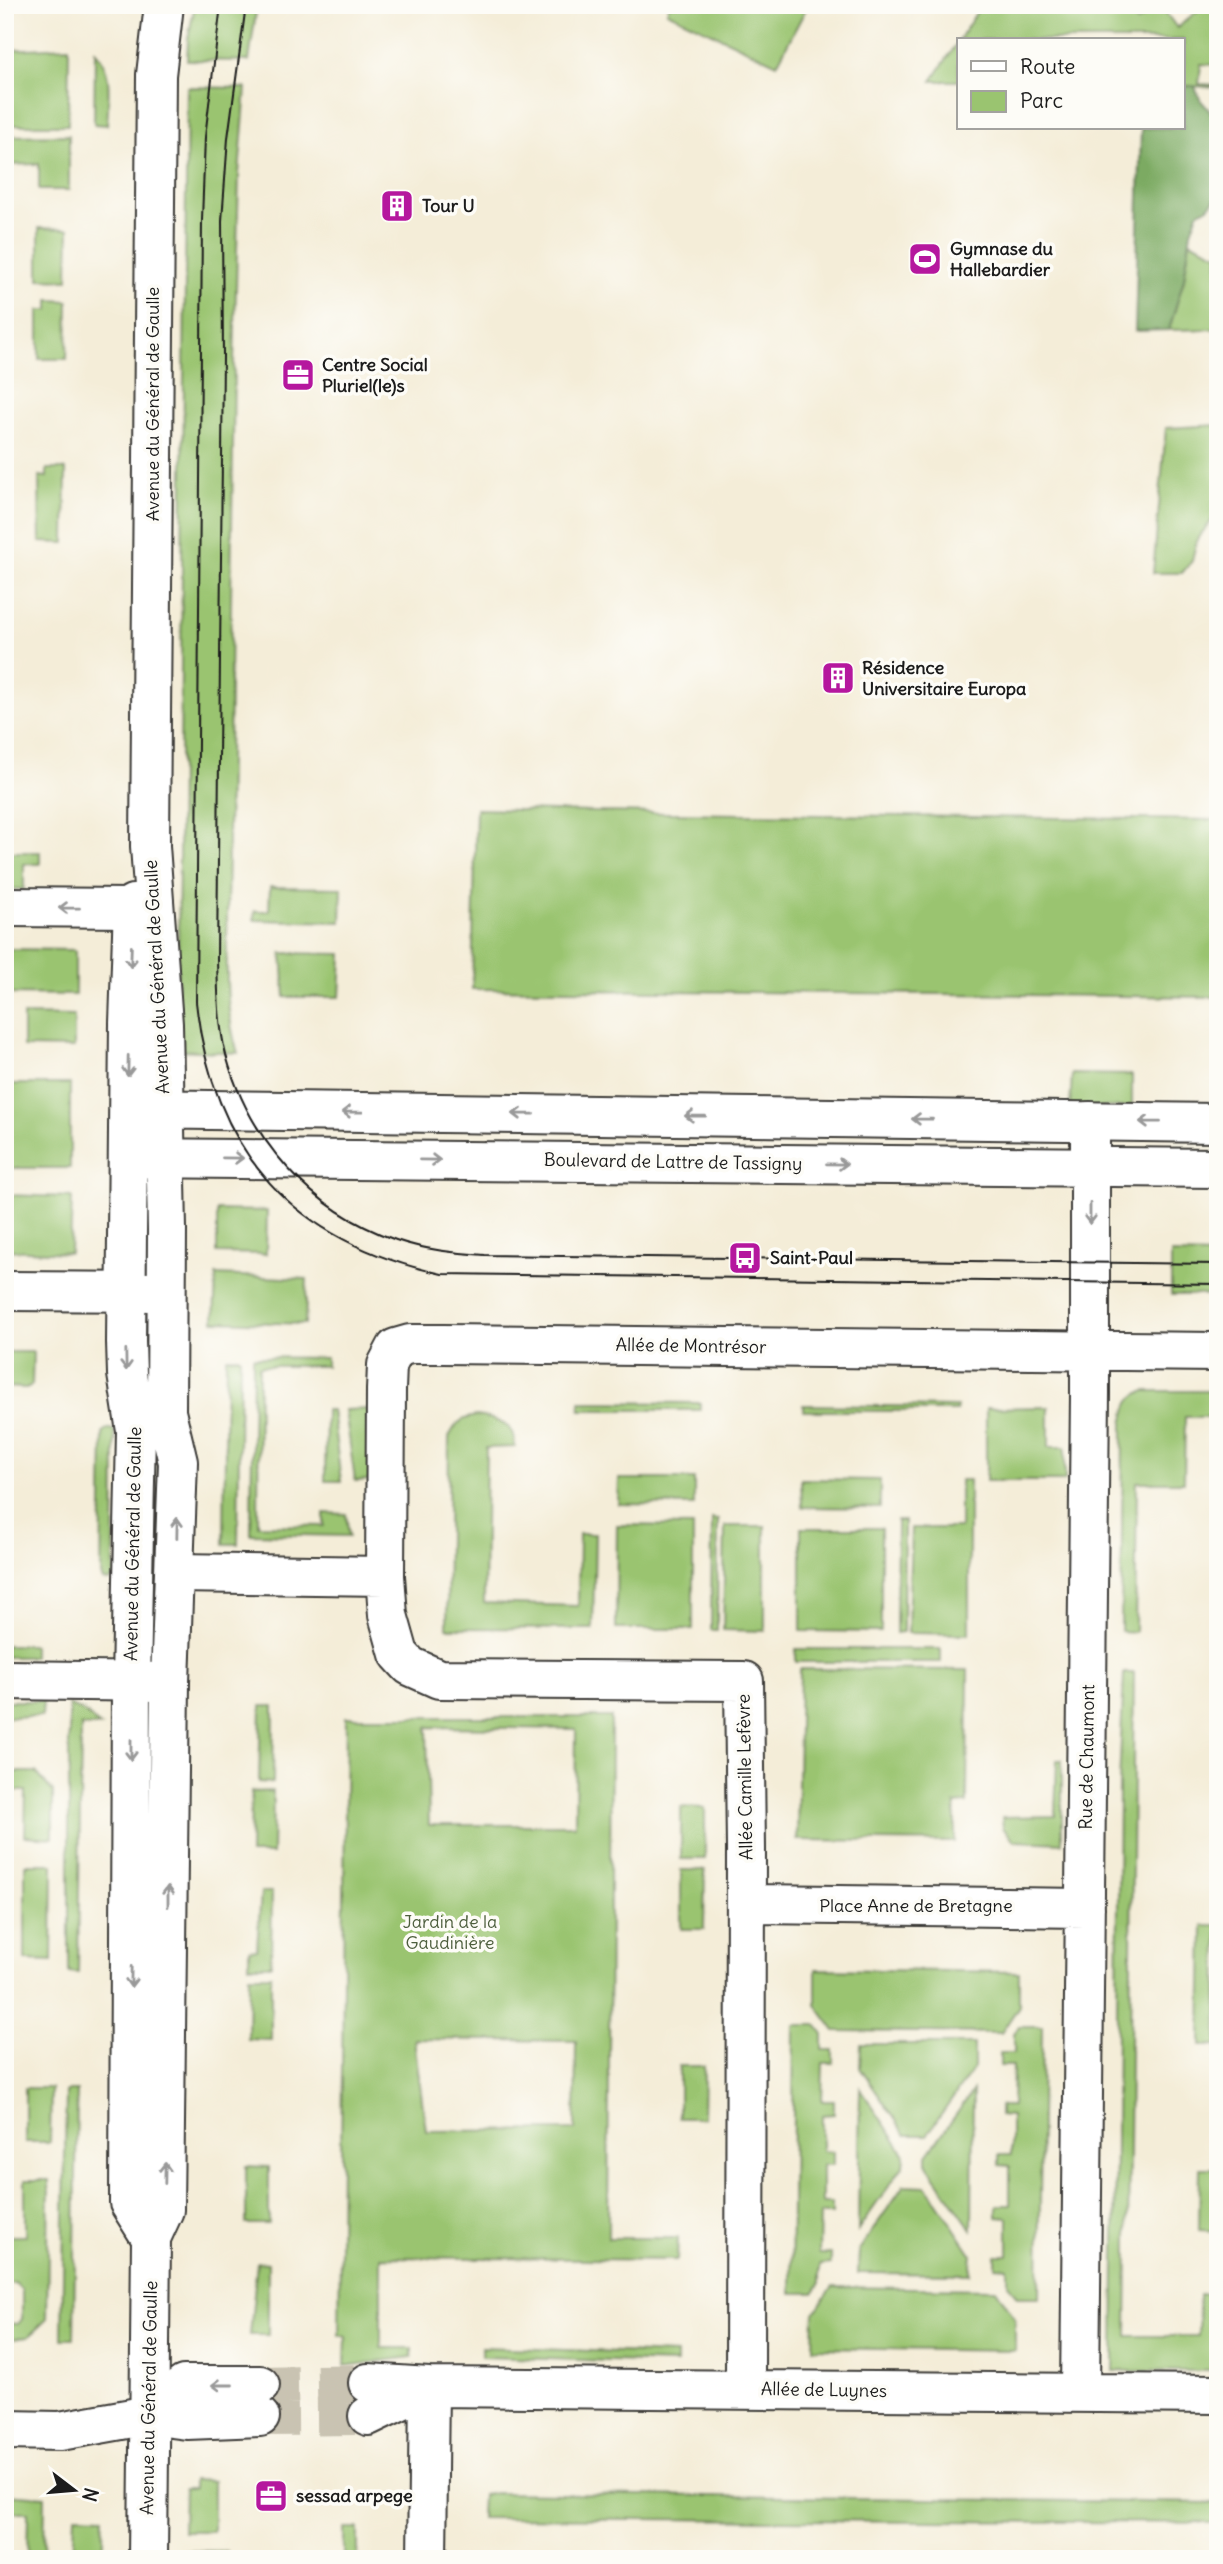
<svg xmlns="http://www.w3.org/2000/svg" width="1223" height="2564" font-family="Delius,sans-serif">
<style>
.green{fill:#9ac470;stroke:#5b7046;stroke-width:2;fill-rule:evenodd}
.forest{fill:#7baa62;stroke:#4c633f;stroke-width:2}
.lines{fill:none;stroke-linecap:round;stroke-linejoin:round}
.street-tunnel{stroke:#c9c3b2;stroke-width:38;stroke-dasharray:38 19;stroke-linecap:butt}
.street-casing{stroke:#3c3b38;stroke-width:42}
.secondary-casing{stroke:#3c3b38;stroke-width:42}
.street{stroke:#fff;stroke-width:38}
.secondary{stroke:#fff;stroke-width:38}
.tram{stroke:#1c1c1c;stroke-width:2}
.oneway{stroke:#999}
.labels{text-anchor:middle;stroke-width:7;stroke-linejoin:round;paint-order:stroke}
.poi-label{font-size:18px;font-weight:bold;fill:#1c1c1c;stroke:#fdfcf7;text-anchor:start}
.street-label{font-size:18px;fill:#1c1c1c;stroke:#fdfcf7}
.park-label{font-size:18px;fill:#4e5f3e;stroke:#fdfcf7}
</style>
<rect width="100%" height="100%" fill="#fdfcf7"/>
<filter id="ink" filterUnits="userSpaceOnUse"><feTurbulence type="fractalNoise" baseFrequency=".0143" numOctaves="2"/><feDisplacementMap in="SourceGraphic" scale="14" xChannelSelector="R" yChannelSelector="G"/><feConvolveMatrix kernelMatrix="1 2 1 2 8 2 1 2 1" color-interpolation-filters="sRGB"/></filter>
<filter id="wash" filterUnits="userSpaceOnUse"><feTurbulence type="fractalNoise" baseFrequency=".00686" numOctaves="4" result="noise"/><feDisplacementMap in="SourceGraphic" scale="28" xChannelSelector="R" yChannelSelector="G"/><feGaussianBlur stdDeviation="1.57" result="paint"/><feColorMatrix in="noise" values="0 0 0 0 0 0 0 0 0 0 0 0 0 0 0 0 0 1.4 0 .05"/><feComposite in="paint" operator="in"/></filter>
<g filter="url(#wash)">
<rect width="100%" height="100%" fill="#f4edd8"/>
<path class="green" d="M195,5H257L249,61L187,60L188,38Z
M669,5H808L777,64L667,12Z
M981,5H1124L1137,22L1160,5L1177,28L1204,5H1218V65L1201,64L1199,84L1218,85V87L1183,86V40H959Z
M959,40V81H932Z
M69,47L68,125H5V50Z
M95,51C114,70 108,99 107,125L94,124Z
M187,87L246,88L239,174L234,364L227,920C227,964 224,1010 238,1053L177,1050Z
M69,135V190H39V164L5,165V136Z
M39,228L69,229L68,280L39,279Z
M1190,241L1218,254V329L1169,330L1184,279Z
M49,300L68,301L67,359H39V310H49Z
M1218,425V513L1197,539L1192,561L1182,573H1153L1166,428Z
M47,469H66L65,543L40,542L39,476L47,477Z
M476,809L595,812L1218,820V997L472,989Z
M5,852H40V864H24V889H5Z
M270,887L342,888L341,922L254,920L255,911H269Z
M5,949L75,950V995L5,994Z
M282,953L342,954L340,997H285Z
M23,1015L74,1016V1048L23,1047Z
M1072,1074L1132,1075V1107H1070Z
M5,1084H70V1168H5Z
M5,1195L72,1197L70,1253L5,1250Z
M217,1210L267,1211L266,1254L217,1253Z
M1171,1254L1218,1255V1295H1171Z
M216,1275L307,1279L305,1324L214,1321Z
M5,1352H33L32,1385L26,1388L5,1387Z
M226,1357H240L238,1544H224Z
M253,1357L326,1358V1366H259L258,1525L324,1526V1513L346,1514L349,1536L251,1534Z
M1146,1391H1218V1417H1185L1184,1482H1137L1135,1632L1121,1631L1123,1424C1126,1408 1129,1394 1146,1391Z
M580,1402L700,1403V1410H580Z
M803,1405L957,1407L956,1411H803Z
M1049,1407V1447H1065V1481H986V1408Z
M370,1409L369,1480L355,1481L345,1410Z
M326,1410H332L341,1481H325Z
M477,1416C497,1419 516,1424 515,1447L486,1448L484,1603L578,1606L579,1534H595L593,1629L447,1628L449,1437C456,1423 461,1418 477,1416Z
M109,1429L114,1430L115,1439L114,1577L109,1581L103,1580L101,1575L103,1434L105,1430Z
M619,1479H694V1505L618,1504Z
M801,1479L880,1480V1508L802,1507Z
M960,1480H969V1634L908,1633L911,1528H960Z
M712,1519L718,1520L717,1630H711Z
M897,1521H904L903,1632L896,1633Z
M617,1525L693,1526V1629H616Z
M725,1526H765V1631L723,1630Z
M801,1528H881V1632L801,1631Z
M5,1645H33V1657H5Z
M796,1649H941V1662H796Z
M800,1669L968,1670L967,1803L955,1804V1842L797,1840Z
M1124,1673H1134L1127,2336H1198L1199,2294L1218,2295L1217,2371H1114L1119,1784Z
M5,1701H43L42,1716L5,1717Z
M69,1705L82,1711L100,1726H81L78,1973L69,1972Z
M261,1706H274L273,1783L259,1782Z
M346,1717H611L608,2238H678L677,2260L381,2257V2348H412V2357L345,2366L346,2337L339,2335ZM427,1727L576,1729L575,1825H429ZM414,2039L576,2041L575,2130L426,2131Z
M1057,1760H1062V1843L1015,1841L1003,1828L1002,1817L1055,1816Z
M5,1772H36L53,1792V1838L25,1836L26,1791H5Z
M273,1791L272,1854H250L251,1792Z
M681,1807L705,1808V1859H681Z
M25,1864H53L52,1961L25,1960Z
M681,1870H705L704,1929H681Z
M261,1892H272L271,1965H249V1950L257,1949Z
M1203,1925H1218L1217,2055V2045H1201Z
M816,1969L1019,1972V2006L1001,2033L835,2031L816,2005Z
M249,1975H271V2040L248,2039Z
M794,2025H816L823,2034V2050H833V2063H823L822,2101H834V2114L822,2115V2151L833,2152V2165H822V2203H832V2214H820L819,2254H831V2264L820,2265V2283L813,2293H791Z
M1020,2026H1042L1039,2297H1017L1008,2284V2268L996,2267V2255H1008V2218L997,2217V2205H1010V2166L999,2165V2155H1011V2116L1000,2115V2106H1012L1013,2066H1000V2053H1014V2033Z
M861,2044H974V2068L927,2135H906L860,2068Z
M679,2066H704L703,2118H679Z
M25,2088H51L50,2142H25Z
M860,2088L905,2155L904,2165L858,2230Z
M66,2091H77L74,2339H62Z
M973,2091L972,2230L927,2165V2155Z
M246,2166L269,2167V2224H246Z
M1200,2168H1218V2231L1199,2230Z
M25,2180H49L47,2319L28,2337L5,2340V2323L18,2324L22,2319V2290L15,2283L5,2284V2236H25Z
M904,2185L926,2186L972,2255L970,2274L858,2273L859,2250Z
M257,2262L268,2263V2335H250Z
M833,2287L996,2289L1015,2318V2351L813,2348L814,2313Z
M482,2347L676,2354V2363L482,2357Z
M193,2480L213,2481V2531H183L184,2489H193Z
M491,2493L1218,2503V2523L481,2518L482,2494Z
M5,2494L45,2497L44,2559H27L28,2512H5Z
M75,2515L104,2516L102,2559H73Z
M344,2528H358V2559H344Z
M183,2551H227V2559H183Z"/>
<path class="forest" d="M1183,86H1195C1201,107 1208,105 1218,121V196L1208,207L1198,213L1191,232L1184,279L1169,330L1135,331L1141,128H1183Z"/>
</g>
<g filter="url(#ink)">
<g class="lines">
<path class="street-tunnel" d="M260,2385L368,2383
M260,2417L368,2416"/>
<defs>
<path id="street" d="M5,907L132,908
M5,1291L161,1292
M175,1573L385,1576
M5,1680L164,1682
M746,1904L1085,1908
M368,2383L429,2387L1218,2394
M745,2389L746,1849L744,1681L439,1679L410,1666L399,1654L388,1615L385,1576L386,1390L387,1365L396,1348L410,1344H442L1218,1352
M1080,2393L1090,1393V1121
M149,2415L184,2385H260
M368,2416L424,2389
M5,2430L60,2431L149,2415L187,2420L260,2417
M427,2559L429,2387"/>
<path id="secondary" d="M133,904L129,1023L126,1342L127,1374L136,1431L131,1681L129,2203L151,2238
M138,1109L1218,1123
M138,1158L1218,1168
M148,2559L151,2238L164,2210L170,1682L178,1462L166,1412L167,1230L163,1024L150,846L156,75L164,5"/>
</defs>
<use href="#street" class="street-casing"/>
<use href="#secondary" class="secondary-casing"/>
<use href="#street" class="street"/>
<use href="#secondary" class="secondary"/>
<path class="tram" d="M221,5L205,137L202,220L196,1002C213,1153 293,1242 442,1274L1218,1284
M246,5L228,138L222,221L223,356L217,960C218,992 218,1024 226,1055C249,1140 312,1211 396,1240C425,1250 455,1253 485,1255L1218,1264"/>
</g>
<defs><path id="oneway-shaft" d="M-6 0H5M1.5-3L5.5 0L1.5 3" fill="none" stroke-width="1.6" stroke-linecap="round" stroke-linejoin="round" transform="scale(1.75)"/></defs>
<g class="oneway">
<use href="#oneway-shaft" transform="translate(69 908) rotate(-179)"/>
<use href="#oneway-shaft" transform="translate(131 957) rotate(92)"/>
<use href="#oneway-shaft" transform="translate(128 1066) rotate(91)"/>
<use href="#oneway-shaft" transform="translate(352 1112) rotate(-179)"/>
<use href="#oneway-shaft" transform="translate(523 1114) rotate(-179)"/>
<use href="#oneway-shaft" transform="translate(695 1116) rotate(-179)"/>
<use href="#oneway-shaft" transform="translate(922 1119) rotate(-179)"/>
<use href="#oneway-shaft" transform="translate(1150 1122) rotate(-179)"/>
<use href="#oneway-shaft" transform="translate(233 1158) rotate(1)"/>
<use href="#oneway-shaft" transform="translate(430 1160) rotate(1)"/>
<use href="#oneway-shaft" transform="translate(837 1164) rotate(1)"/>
<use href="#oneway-shaft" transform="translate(1090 1214) rotate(90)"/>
<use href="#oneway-shaft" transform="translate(126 1360) rotate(89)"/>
<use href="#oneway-shaft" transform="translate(177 1528) rotate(-89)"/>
<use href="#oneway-shaft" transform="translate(131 1750) rotate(90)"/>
<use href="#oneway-shaft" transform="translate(168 1896) rotate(-90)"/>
<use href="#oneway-shaft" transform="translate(131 1977) rotate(91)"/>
<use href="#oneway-shaft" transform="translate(165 2173) rotate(-89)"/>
<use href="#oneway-shaft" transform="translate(222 2385) rotate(180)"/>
</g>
</g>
<defs>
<symbol id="building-square" viewBox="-11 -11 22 22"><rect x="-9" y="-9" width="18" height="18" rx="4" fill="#b5179e" stroke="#fdfcf7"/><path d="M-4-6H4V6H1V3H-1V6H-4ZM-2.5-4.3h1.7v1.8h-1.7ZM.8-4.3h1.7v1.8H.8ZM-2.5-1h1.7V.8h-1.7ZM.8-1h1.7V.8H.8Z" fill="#fff"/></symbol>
<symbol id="stadium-square" viewBox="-11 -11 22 22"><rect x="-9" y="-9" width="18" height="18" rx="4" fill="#b5179e" stroke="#fdfcf7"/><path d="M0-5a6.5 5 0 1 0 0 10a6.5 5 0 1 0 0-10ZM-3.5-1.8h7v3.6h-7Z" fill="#fff"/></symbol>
<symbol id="office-square" viewBox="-11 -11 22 22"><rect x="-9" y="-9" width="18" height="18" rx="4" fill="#b5179e" stroke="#fdfcf7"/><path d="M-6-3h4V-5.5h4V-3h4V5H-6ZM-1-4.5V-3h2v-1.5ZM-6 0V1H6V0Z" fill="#fff"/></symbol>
<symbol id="bus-square" viewBox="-11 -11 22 22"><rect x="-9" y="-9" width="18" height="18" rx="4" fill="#b5179e" stroke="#fdfcf7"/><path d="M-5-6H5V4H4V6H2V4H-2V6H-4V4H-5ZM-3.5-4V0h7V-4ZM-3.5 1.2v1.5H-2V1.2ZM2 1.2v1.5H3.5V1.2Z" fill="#fff"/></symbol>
</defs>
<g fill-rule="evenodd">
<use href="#building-square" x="378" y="187" width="38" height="38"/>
<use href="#stadium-square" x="906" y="240" width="38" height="38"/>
<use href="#office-square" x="279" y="356" width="38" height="38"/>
<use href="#building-square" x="819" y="659" width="38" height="38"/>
<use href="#bus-square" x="726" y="1239" width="38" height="38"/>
<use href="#office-square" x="252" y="2477" width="38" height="38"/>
</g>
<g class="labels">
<g class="poi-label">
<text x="422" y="212">Tour U</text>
<text x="950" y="255">Gymnase du<tspan x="950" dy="21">Hallebardier</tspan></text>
<text x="322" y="371">Centre Social<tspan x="322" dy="21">Pluriel(le)s</tspan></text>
<text x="862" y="674">Résidence<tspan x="862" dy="21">Universitaire Europa</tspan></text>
<text x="770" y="1264">Saint-Paul</text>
<text x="296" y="2502">sessad arpege</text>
</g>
<g class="street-label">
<text transform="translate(153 404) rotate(-90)" y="6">Avenue du Général de Gaulle</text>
<text transform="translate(157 977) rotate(-93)" y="6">Avenue du Général de Gaulle</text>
<text transform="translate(673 1162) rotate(1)" y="6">Boulevard de Lattre de Tassigny</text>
<text transform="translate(691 1346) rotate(1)" y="6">Allée de Montrésor</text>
<text transform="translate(133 1544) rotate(-89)" y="6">Avenue du Général de Gaulle</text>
<text transform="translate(1087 1757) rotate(-89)" y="6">Rue de Chaumont</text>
<text transform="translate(745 1777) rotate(-91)" y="6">Allée Camille Lefèvre</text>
<text x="916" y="1912">Place Anne de Bretagne</text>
<text transform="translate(824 2390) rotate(1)" y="6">Allée de Luynes</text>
<text transform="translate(149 2398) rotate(-89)" y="6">Avenue du Général de Gaulle</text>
</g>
<g class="park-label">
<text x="450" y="1928">Jardin de la<tspan x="450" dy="21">Gaudinière</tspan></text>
</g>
</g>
<rect width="1223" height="2564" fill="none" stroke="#fdfcf7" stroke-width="28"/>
<rect x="957" y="38" width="228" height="91" fill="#fdfcf7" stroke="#a3a29f" stroke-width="2"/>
<rect x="971" y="61" width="35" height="10" fill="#ffffff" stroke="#a3a29f" stroke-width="2"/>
<text x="1020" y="74" font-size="21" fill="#1c1c1c">Route</text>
<rect x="971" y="91" width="35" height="21" fill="#9ac470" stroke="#a3a29f" stroke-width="2"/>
<text x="1020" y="108" font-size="21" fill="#1c1c1c">Parc</text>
<g transform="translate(74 2490) rotate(106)" stroke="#fdfcf7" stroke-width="5" paint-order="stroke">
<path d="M0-5L12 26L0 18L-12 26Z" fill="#1c1c1c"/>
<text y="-10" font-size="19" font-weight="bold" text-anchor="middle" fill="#1c1c1c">N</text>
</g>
</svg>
